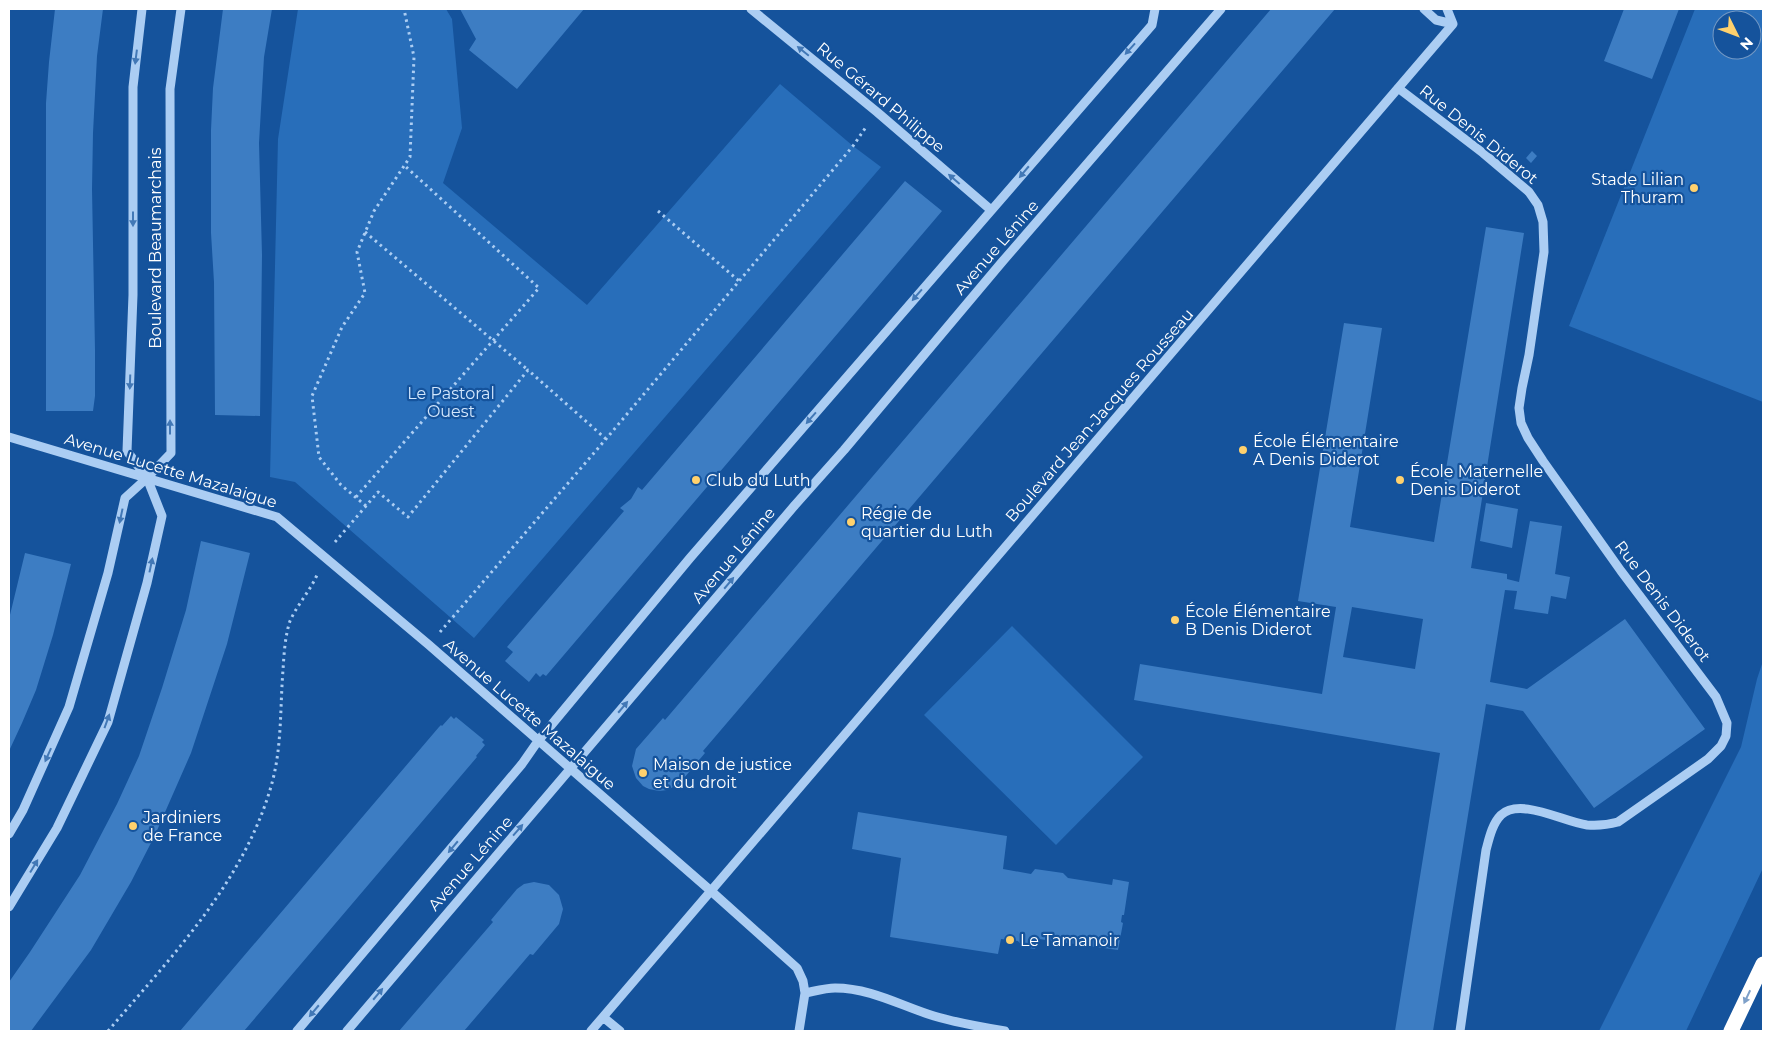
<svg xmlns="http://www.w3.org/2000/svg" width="1772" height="1040" font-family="Montserrat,sans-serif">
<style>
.green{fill:#286eba;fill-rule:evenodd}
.building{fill:#3d7dc3;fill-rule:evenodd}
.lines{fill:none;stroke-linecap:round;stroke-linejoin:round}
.path{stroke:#abcdf3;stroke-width:3;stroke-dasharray:2.5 4;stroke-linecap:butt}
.minor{stroke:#abcdf3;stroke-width:9}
.highway{stroke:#fff;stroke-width:15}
.oneway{fill:#4278b6}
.oneway2{fill:#7ea0c9}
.poi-dot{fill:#ffd16d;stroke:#15539c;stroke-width:2}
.labels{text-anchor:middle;stroke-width:4.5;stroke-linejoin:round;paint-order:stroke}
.street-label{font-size:16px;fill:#fff;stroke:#15539c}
.poi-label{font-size:16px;fill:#fff;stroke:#15539c;text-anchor:start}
.park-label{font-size:16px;fill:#d3e7fd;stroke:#15539c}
</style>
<rect width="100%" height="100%" fill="#15539c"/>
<path class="green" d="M298,9H446L452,19L462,128L443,183L587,305L780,84L853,146L881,167L474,638L295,482L270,477L278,139Z
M1695,9H1763V402L1569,326ZM1722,20H1752V50H1722Z
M1012,626L1143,757L1056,845L924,715Z
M1763,661V868L1686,1031H1599L1741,747L1757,679Z"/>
<path class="building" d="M55,9H103L97,56L93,133L92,189L95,350V396L93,411H46V103L49,62Z
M223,9H272L264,57L259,143L262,255L260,416L215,415L214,282L211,233V130L213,88Z
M460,9H584L517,89L469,50L476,39Z
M1271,9H1335L703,751L705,753L679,784L667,790L659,791L649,789L643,786L636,778L632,766L636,749L663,718L665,720Z
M1624,9H1679L1652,79L1604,61Z
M1532,151L1537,156L1531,163L1526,158Z
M905,181L942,211L546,676L543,674L540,677L536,673L529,682L505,661L513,652L507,647L624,511L620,508L631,499L638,487L642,490Z
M1486,227L1524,233L1471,568L1507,574V579L1519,582L1530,521L1562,526L1555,574L1570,577L1566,599L1551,596L1548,614L1514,609L1517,591L1505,590L1490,682L1527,689L1625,619L1705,729L1594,808L1523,711L1486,704L1433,1031H1395L1440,753L1134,700L1140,664L1322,694L1336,607L1298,601L1344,323L1382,328L1350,527L1434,542ZM1352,607L1423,619L1415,669L1343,657Z
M1486,503L1518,509L1512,548L1480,541Z
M201,541L250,553L227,644L191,753L155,835L131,882L91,950L31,1031H9V982L30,952L80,875L117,804L139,756L162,688L186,610Z
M25,553L71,564L53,635L36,690L22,723L9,751V619Z
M451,716L454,719L456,717L484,740L482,742L485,745L476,756L477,757L244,1031H180L439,727L441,725L442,726Z
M858,812L1007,836L1003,869L1031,874L1035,869L1063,873L1068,878L1112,885L1113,879L1129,882L1124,915H1122L1121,922L1123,923L1118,950L1039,939L1038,946H1036L1035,949L1023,947L1018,941L1001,939L998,954L890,937L901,858L852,849Z
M534,882L549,885L559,895L563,909L559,924L533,955L530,954L464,1031H399L493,922L491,920L517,889L524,884Z"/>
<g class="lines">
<path class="path" d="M658,211L739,281
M365,232L528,370
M356,497L539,288L405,166
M366,506L341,485L319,457L312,396L342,327L365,293L357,252L374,211L410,157L414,57L404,9
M335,542L378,492L408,517L528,370L606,439
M440,632L606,439L853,146L866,127
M108,1031C172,956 245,881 272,783C282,746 280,708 283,670C284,654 285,636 290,621C297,605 310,591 317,575"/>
<path class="minor" d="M142,9L133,87V295L127,451L147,478L171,453L170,89L181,9
M751,9L877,112L991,210
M1424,9L1436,20L1453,24L1447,9
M1398,88L1483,153L1529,192L1538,205L1543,222L1544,252L1529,355L1522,388L1519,408L1521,423L1528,438L1543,461L1621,571L1716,697L1727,723L1726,736L1721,746L1708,759L1618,822C1607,825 1598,826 1587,825C1564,822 1520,797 1501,815C1492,824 1489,839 1486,850L1460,1031
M9,437L277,517L429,645L571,769L711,891L797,968L803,981L805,993C815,991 826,988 835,988C871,988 901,1006 934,1016C957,1023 981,1027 1005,1031
M9,834L23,810L69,707L108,573L125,498L147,478L162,516L147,583L108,722L57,828L9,907
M603,1017L620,1031
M297,1031L522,764L538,741L690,558L1152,25L1155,9
M347,1031L795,505L844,450L1002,262L1221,9
M591,1031L1453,24
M799,1031L805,993"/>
<path class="highway" d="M1731,1031L1763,964"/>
</g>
<defs><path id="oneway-solid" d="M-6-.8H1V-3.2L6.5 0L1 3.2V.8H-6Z" transform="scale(1.25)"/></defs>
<g class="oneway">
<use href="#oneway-solid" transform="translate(1130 49) rotate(132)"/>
<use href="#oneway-solid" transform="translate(803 51) rotate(-141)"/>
<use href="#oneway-solid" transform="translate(136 57) rotate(97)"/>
<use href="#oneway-solid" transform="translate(1024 172) rotate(130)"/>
<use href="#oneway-solid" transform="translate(954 179) rotate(-139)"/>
<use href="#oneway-solid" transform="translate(133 219) rotate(90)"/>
<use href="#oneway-solid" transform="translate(917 295) rotate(131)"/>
<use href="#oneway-solid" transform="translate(130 382) rotate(92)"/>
<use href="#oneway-solid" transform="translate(811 418) rotate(131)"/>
<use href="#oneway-solid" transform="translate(170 427) rotate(-90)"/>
<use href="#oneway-solid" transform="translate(121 516) rotate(102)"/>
<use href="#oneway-solid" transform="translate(151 565) rotate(-78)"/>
<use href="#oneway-solid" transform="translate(729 583) rotate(-50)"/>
<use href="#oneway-solid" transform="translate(623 707) rotate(-50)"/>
<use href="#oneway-solid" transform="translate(107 721) rotate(-70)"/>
<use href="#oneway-solid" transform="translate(48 755) rotate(114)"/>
<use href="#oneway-solid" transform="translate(518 830) rotate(-49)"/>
<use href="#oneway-solid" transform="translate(453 847) rotate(130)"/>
<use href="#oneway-solid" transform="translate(34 866) rotate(-59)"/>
<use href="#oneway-solid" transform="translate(378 994) rotate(-50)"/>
<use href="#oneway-solid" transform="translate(314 1011) rotate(130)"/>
</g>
<use class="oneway2" href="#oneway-solid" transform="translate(1747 997) rotate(115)"/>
<g class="poi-dot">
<circle cx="1694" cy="188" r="5"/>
<circle cx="1243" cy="450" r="5"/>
<circle cx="696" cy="480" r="5"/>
<circle cx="1400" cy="480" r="5"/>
<circle cx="851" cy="522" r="5"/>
<circle cx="1175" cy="620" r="5"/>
<circle cx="643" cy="773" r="5"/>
<circle cx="133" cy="826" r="5"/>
<circle cx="1010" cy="940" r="5"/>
</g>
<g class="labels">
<g class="street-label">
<text transform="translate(881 97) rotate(40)" y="6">Rue Gérard Philippe</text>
<text transform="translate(1479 134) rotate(39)" y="6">Rue Denis Diderot</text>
<text transform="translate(996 247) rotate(-49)" y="6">Avenue Lénine</text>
<text transform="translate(155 248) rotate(-90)" y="6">Boulevard Beaumarchais</text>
<text transform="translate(1099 415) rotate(-49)" y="6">Boulevard Jean-Jacques Rousseau</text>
<text transform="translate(171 470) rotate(17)" y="6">Avenue Lucette Mazalaigue</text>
<text transform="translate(733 555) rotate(-50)" y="6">Avenue Lénine</text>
<text transform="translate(1663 601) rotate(53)" y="6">Rue Denis Diderot</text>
<text transform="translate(530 714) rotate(41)" y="6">Avenue Lucette Mazalaigue</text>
<text transform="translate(470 863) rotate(-49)" y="6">Avenue Lénine</text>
</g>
<g class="poi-label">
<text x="1684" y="185" text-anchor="end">Stade Lilian<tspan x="1684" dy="18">Thuram</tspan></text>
<text x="1253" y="447">École Élémentaire<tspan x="1253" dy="18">A Denis Diderot</tspan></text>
<text x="1410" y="477">École Maternelle<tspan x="1410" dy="18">Denis Diderot</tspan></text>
<text x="706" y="486">Club du Luth</text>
<text x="861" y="519">Régie de<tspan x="861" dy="18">quartier du Luth</tspan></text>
<text x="1185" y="617">École Élémentaire<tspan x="1185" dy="18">B Denis Diderot</tspan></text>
<text x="653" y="770">Maison de justice<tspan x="653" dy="18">et du droit</tspan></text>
<text x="143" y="823">Jardiniers<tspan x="143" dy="18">de France</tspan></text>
<text x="1020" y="946">Le Tamanoir</text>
</g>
<g class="park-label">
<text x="451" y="399">Le Pastoral<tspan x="451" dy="18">Ouest</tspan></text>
</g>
</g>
<rect width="1772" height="1040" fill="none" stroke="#ffffff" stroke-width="20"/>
<g transform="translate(1737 35) rotate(132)"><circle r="24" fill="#15539c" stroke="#7398c4"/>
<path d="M0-4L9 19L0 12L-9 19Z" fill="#ffd16d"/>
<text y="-8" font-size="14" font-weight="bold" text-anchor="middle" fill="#ffffff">N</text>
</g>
</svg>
